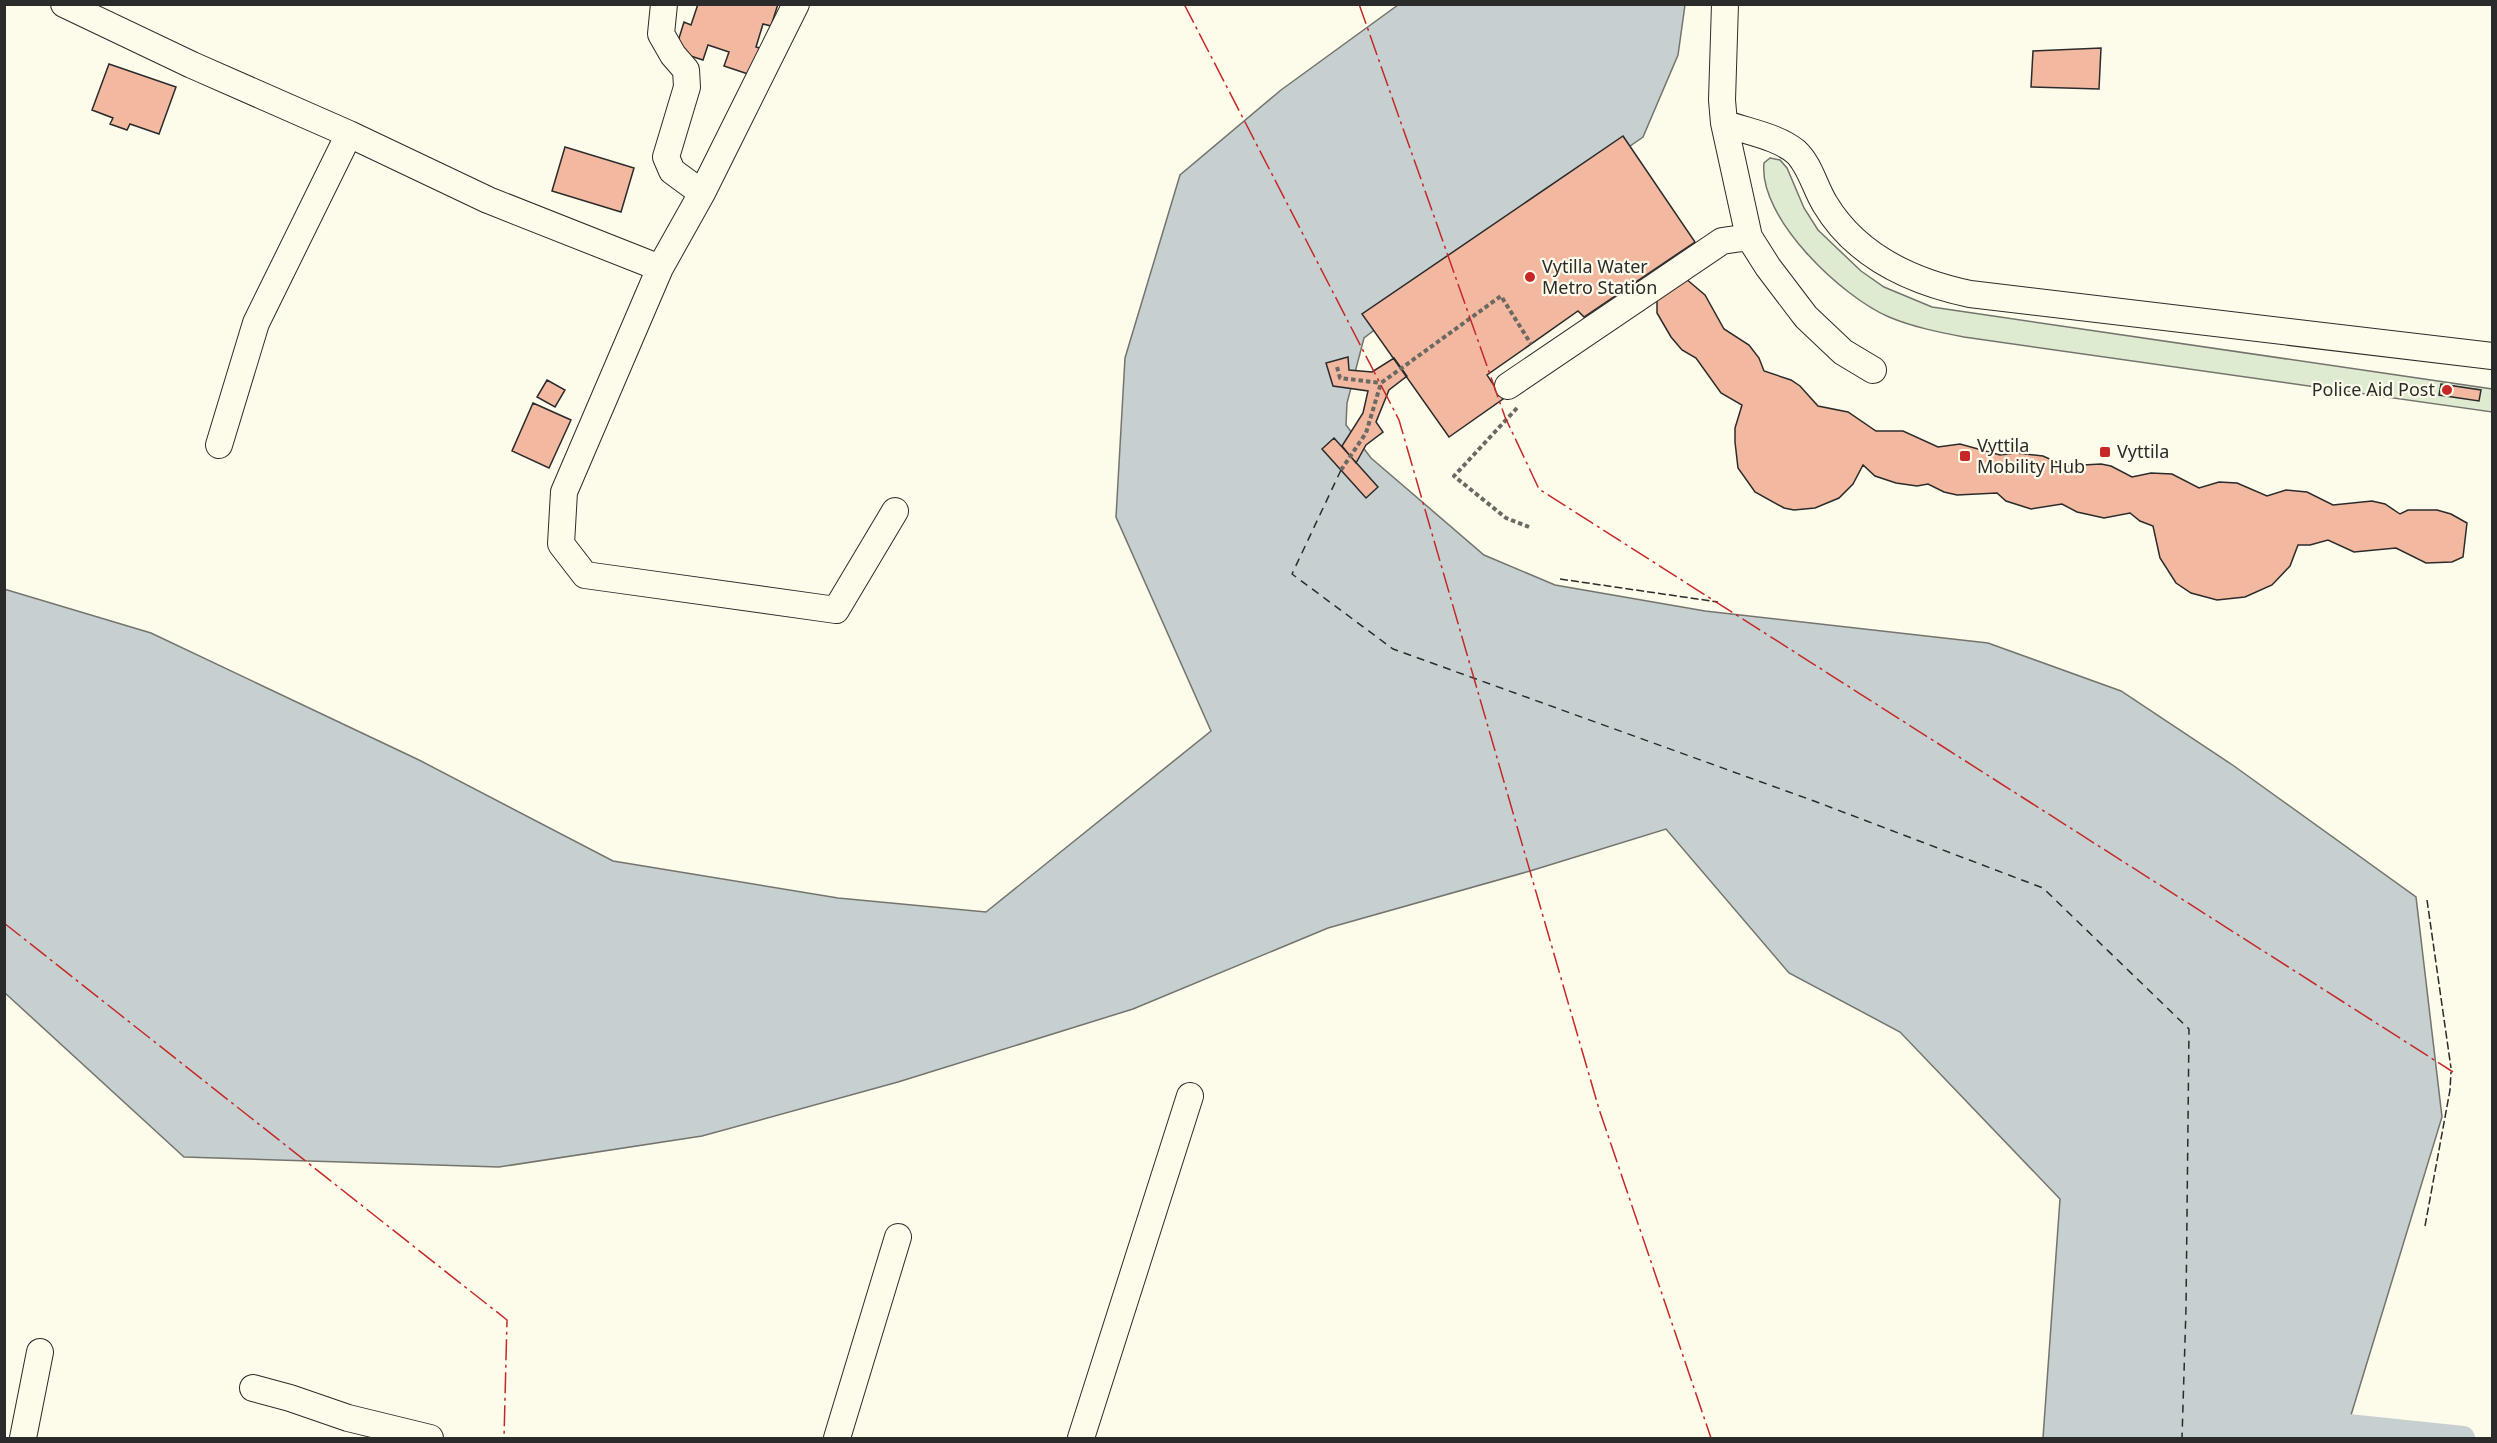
<svg xmlns="http://www.w3.org/2000/svg" width="2497" height="1443" font-family="'Noto Sans',sans-serif">
<style>
.green{fill:#deebd1;stroke:#74746e;stroke-width:1.5}
.water{fill:#c7d0d0;stroke:#74746e;stroke-width:1.5}
.lines{fill:none;stroke-linecap:round;stroke-linejoin:round}
.canal{stroke:#c7d0d0;stroke-width:24}
.ferry{stroke:#2b2b2b;stroke-width:1.5;stroke-dasharray:8 6;stroke-linecap:butt}
.building{fill:#f2b8a0;stroke:#2b2b2b;stroke-width:1.5}
.minor-casing{stroke:#2b2b2b;stroke-width:28}
.path{stroke:#6a6964;stroke-width:4;stroke-dasharray:4.5 3;stroke-linecap:butt}
.minor{stroke:#fdfbea;stroke-width:26}
.fence{stroke:#2b2b2b;stroke-width:1.5;stroke-dasharray:8 3;stroke-linecap:butt}
.power{stroke:#c62828;stroke-width:1.5;stroke-dasharray:21 4.5 3 4.5;stroke-linecap:butt}
.poi-dot{fill:#c62828;stroke:#fdfbea;stroke-width:2}
.labels{text-anchor:middle;stroke-width:4.5;stroke-linejoin:round;paint-order:stroke}
.poi-label{font-size:18px;fill:#2b2b2b;stroke:#fdfbea;text-anchor:start}
</style>
<rect width="100%" height="100%" fill="#fdfbea"/>
<path class="green" d="M1770,158L1780,160L1787,168L1804,208L1818,230L1861,271L1884,287L1932,307L2492,389V412L1964,337C1938,332 1913,327 1889,317C1842,297 1758,218 1764,163Z"/>
<path class="water" d="M1398,5H1685L1678,55L1643,137L1475,254L1364,338L1347,403L1346,425L1371,458L1484,555L1555,585L1705,611L1988,643L2121,691L2234,766L2416,897L2442,1117L2344,1438H2043L2060,1199L1900,1032L1789,973L1666,829L1530,871L1328,928L1133,1009L898,1082L702,1136L499,1167L184,1157L5,993L4,589L151,633L419,760L613,861L838,898L986,912L1211,731L1116,517L1125,358L1180,175L1281,90Z"/>
<g class="lines">
<path class="canal" d="M2348,1426L2463,1438"/>
<path class="ferry" d="M1341,470L1292,574L1393,649L1814,801L2043,888L2189,1029L2186,1308L2182,1438"/>
</g>
<path class="building" d="M698,4H778L771,26L763,24L756,47L763,49L754,76L724,66L729,52L708,45L703,60L675,51L684,22L691,25Z
M2101,48L2099,89L2031,87L2033,51Z
M109,64L176,87L159,134L130,124L127,130L110,124L113,118L92,110Z
M1623,136L1695,242L1584,317L1578,311L1487,375L1503,399L1449,437L1362,314Z
M565,147L634,168L621,212L552,191Z
M1685,278L1705,295L1724,329L1749,345L1759,358L1764,371L1791,380L1800,386L1818,406L1848,412L1876,431H1903L1938,447L1960,444L2000,455L2016,453L2043,456L2065,466L2101,464L2111,466L2132,477L2151,473L2172,474L2199,488L2219,482L2237,483L2267,496L2286,490L2307,492L2333,505L2372,501L2385,504L2400,514L2408,510H2437L2451,514L2467,523L2463,557L2452,562L2426,563L2396,548L2354,552L2328,540L2310,545H2298L2290,566L2272,585L2245,597L2217,600L2191,593L2176,583L2160,558L2153,526L2140,521L2130,513L2104,518L2077,512L2062,504L2031,509L2006,501L1997,493L1957,495L1944,492L1928,484L1917,486L1896,483L1875,476L1863,465L1853,484L1839,498L1815,508L1794,510L1784,508L1755,492L1738,468L1735,442V428L1742,405L1721,393L1696,358L1682,350L1671,337L1657,313V298Z
M1348,357L1349,370L1372,372L1394,358L1407,376L1389,390L1376,422L1383,432L1366,445L1356,463L1342,446L1363,413L1368,391L1333,386L1326,363Z
M547,380L565,390L555,407L537,397Z
M2441,384L2481,390L2479,401L2439,395Z
M533,403L571,420L549,468L512,451Z
M1334,438L1378,487L1366,498L1322,449Z"/>
<g class="lines">
<defs>
<path id="minor" d="M64,4L192,65L349,134L488,200L660,268L702,193L796,4
M664,4L661,34L673,55L686,70L687,87L666,157L672,171L702,193
M1725,4L1722,100L1724,123L1749,237L1768,267L1806,317L1843,352L1873,370
M1724,123C1747,132 1777,136 1796,152C1810,165 1815,188 1825,204C1856,256 1913,282 1970,294L2492,356
M660,268L564,492L561,544L585,575L836,610L895,511
M1508,386L1722,241L1749,237
M219,445L256,323L349,134
M253,1388L290,1398L348,1418L430,1438
M23,1438L40,1352
M837,1438L898,1237
M1081,1438L1190,1096"/>
</defs>
<use href="#minor" class="minor-casing"/>
<path class="path" d="M1337,367L1340,378L1381,383
M1517,408L1454,476L1506,518L1529,527
M1341,470L1366,433L1381,383L1501,296L1531,344"/>
<use href="#minor" class="minor"/>
<path class="fence" d="M1560,579L1718,602
M2427,900L2451,1068
M2425,1226L2450,1090L2451,1072"/>
<path class="power" d="M1184,4L1399,420L1599,1109L1711,1438
M1359,4L1505,417L1539,489L2453,1072
M4,923L507,1320L504,1438"/>
</g>
<g class="poi-dot">
<circle cx="1530" cy="277" r="6"/>
<circle cx="2447" cy="390" r="6"/>
<rect x="2099" y="446" width="12" height="12" rx="3"/>
<rect x="1959" y="450" width="12" height="12" rx="3"/>
</g>
<g class="labels">
<g class="poi-label">
<text x="1542" y="273">Vytilla Water<tspan x="1542" dy="21">Metro Station</tspan></text>
<text x="2435" y="396" text-anchor="end">Police Aid Post</text>
<text x="1977" y="452">Vyttila<tspan x="1977" dy="21">Mobility Hub</tspan></text>
<text x="2117" y="458">Vyttila</text>
</g>
</g>
<rect width="2497" height="1443" fill="none" stroke="#2b2b2b" stroke-width="12"/>
</svg>
